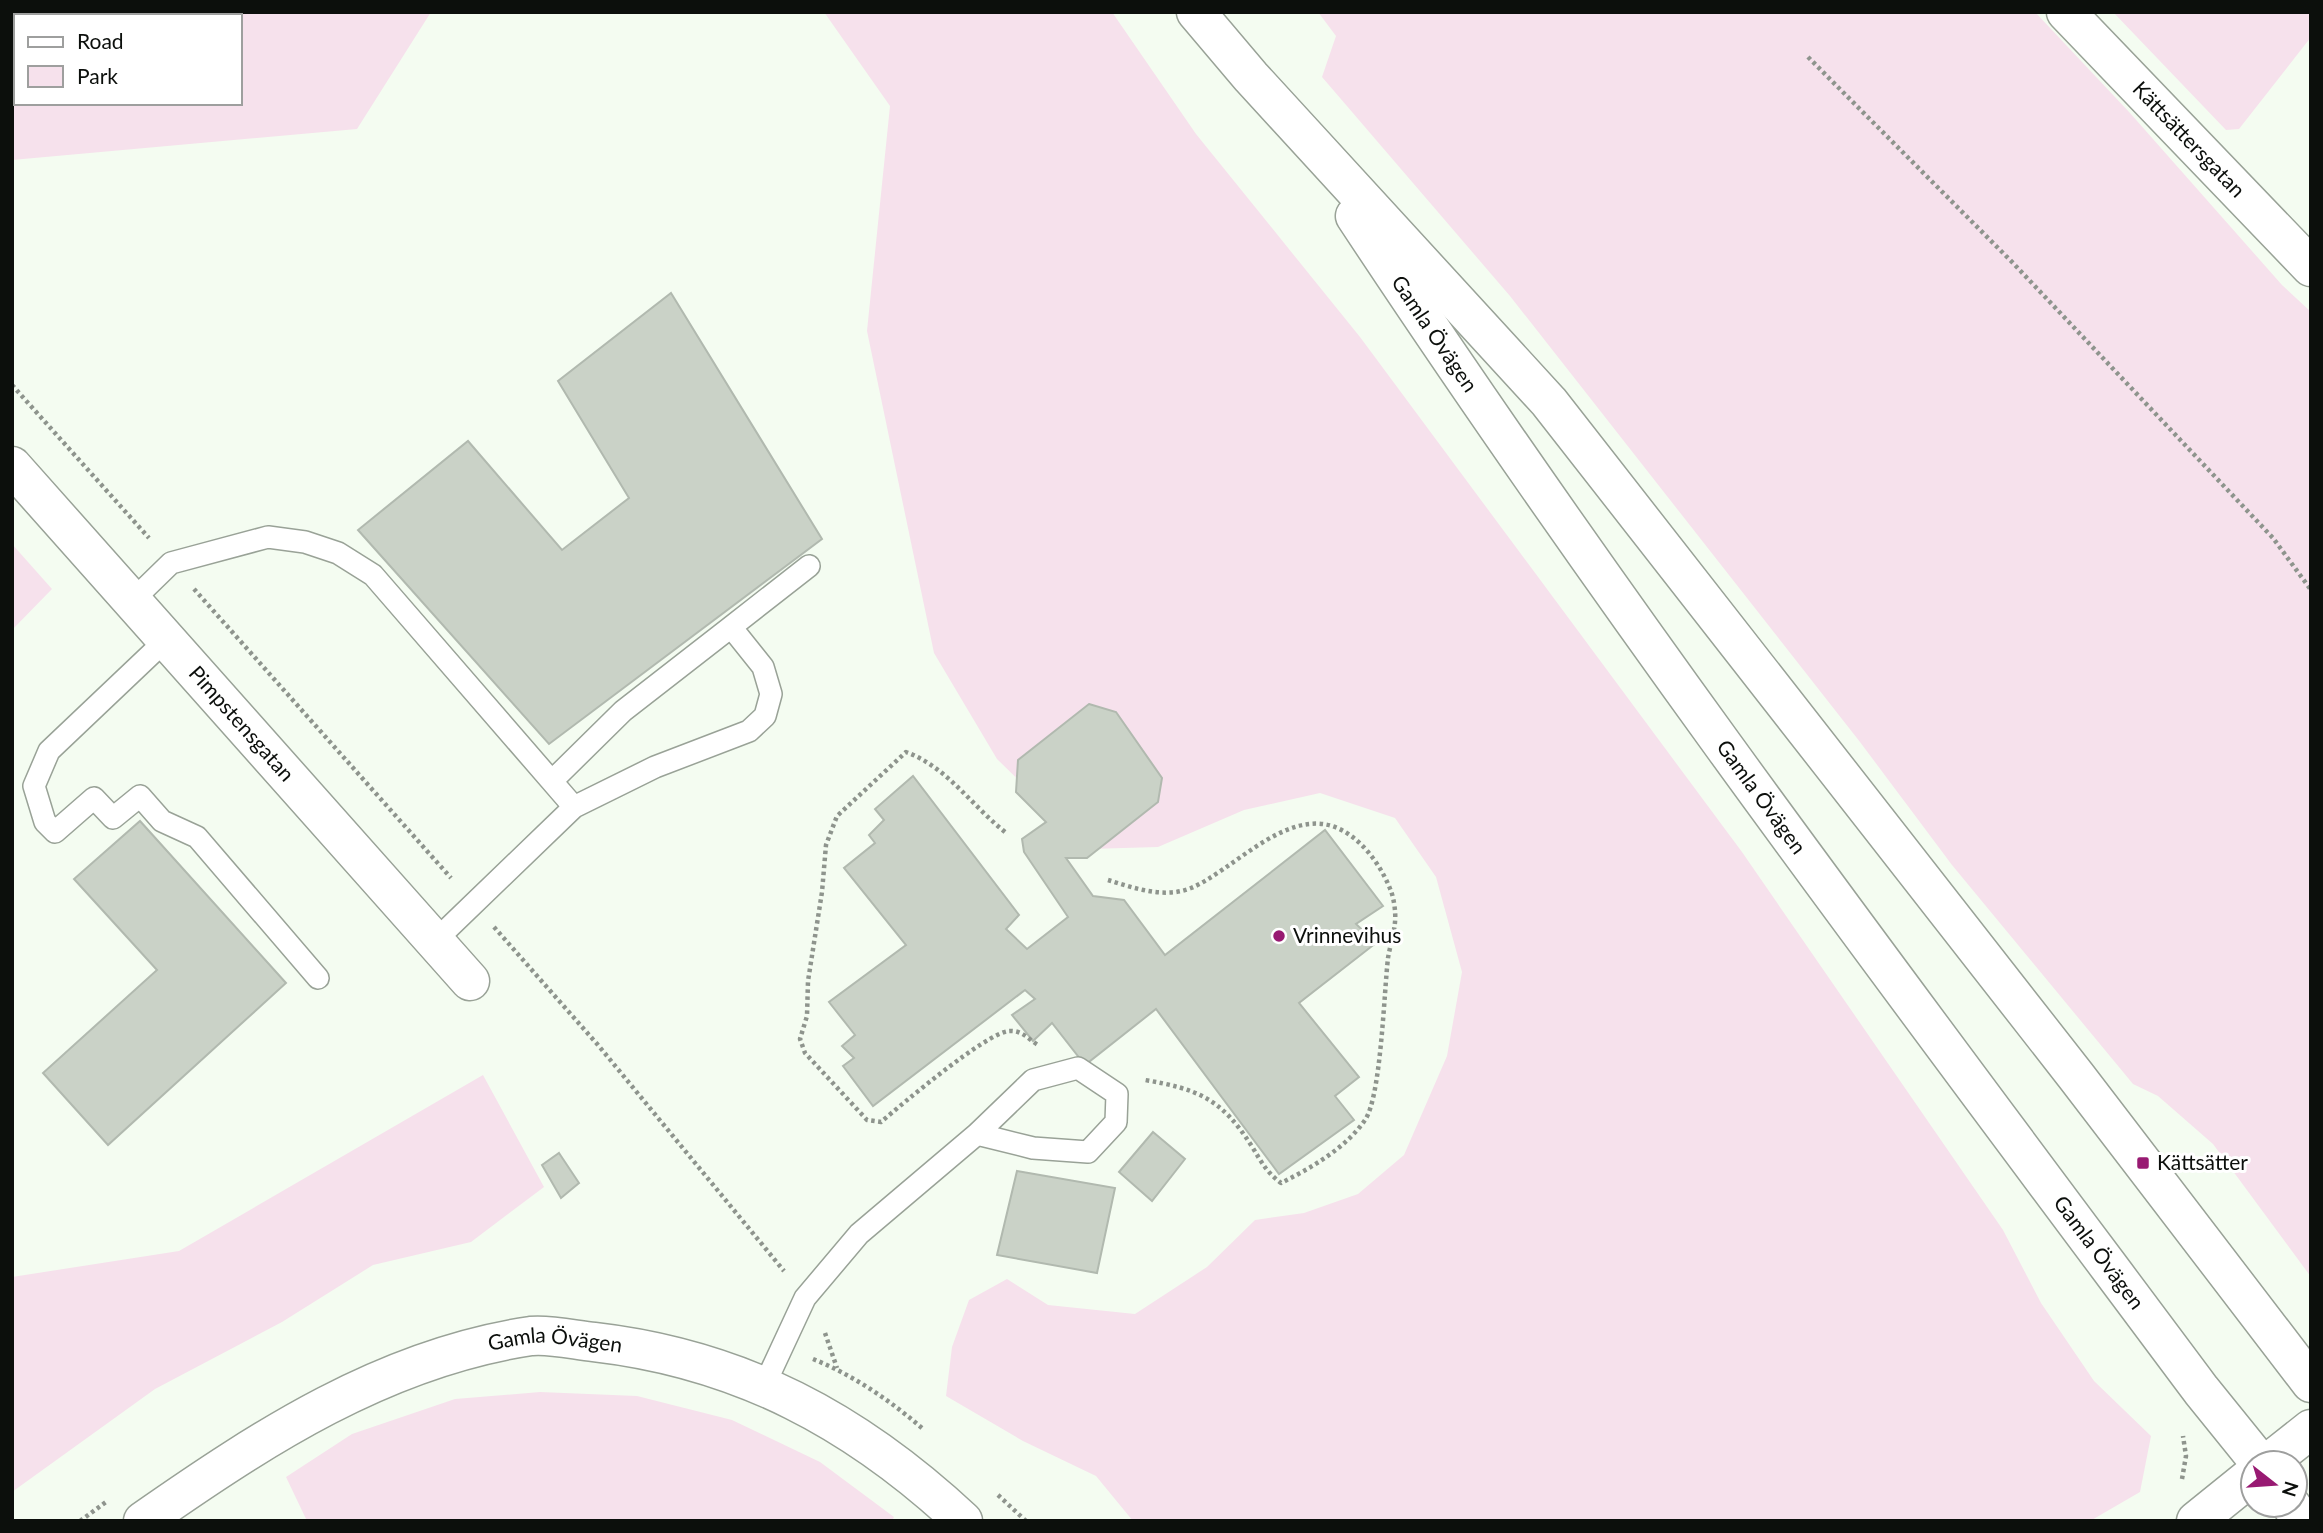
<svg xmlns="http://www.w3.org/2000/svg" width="2323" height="1533" font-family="Lato,sans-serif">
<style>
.green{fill:#f6e1ec;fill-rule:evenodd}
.building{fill:#cad2c7;stroke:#b1b9af;stroke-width:2}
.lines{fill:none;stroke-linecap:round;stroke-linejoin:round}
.service-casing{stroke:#99a297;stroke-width:24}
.minor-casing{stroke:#99a297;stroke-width:41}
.secondary-casing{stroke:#99a297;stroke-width:41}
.path{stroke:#8e948d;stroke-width:4.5;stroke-dasharray:3.5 3.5;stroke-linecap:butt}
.service{stroke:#fff;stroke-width:21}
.minor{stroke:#fff;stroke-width:38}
.secondary{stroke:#fff;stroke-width:38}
.poi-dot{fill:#981a72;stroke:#fff;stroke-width:2.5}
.labels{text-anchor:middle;stroke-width:6;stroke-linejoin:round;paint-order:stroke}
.street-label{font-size:21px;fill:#0c0f0c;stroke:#fff}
.poi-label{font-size:21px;fill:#0c0f0c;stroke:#fff;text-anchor:start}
</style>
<rect width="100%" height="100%" fill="#f4fcf1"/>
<path class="green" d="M12,12H431L357,129L12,160ZM16,16H240V103H16Z
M824,12H1112L1196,134L1360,337L1742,852L2003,1230L2041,1303L2094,1381L2151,1436L2140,1492L2090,1521H1133L1096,1476L1023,1441L946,1396L952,1347L969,1300L1007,1279L1048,1305L1135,1314L1207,1267L1255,1220L1304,1213L1358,1194L1404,1155L1447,1056L1462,972L1436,877L1395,818L1320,793L1244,810L1158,847L1089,849L997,759L934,653L867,331L890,106Z
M1318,12H2035L2130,113L2282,285L2311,312V1277L2213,1144L2158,1096L2133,1084L1952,865L1860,742L1510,296L1322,77L1336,36Z
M2113,12H2311V37L2239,129L2226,130Z
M12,544L52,589L12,630Z
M483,1075L544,1187L471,1242L373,1265L282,1322L155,1389L12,1492V1277L179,1251Z
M540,1392L637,1396L732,1420L820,1462L894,1517L892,1521H307L286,1477L352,1434L455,1399Z"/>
<path class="building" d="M671,293L822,539L549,744L358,530L468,441L562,550L629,498L558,381Z
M1089,704L1116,712L1162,778L1158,802L1087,858H1066L1093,896L1124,900L1165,955L1325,830L1383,906L1356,924L1376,943L1299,1003L1359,1077L1335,1096L1354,1120L1279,1174L1156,1009L1085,1065L1052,1023L1033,1041L1012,1015L1035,999L1025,990L873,1106L843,1066L854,1058L842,1046L855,1035L829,1002L906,945L844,868L875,843L869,835L884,820L875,809L913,776L1019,915L1006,929L1027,949L1068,917L1024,852L1022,839L1046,822L1016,792L1018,760Z
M140,821L286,983L108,1145L43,1073L157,970L74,879Z
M1153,1132L1185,1159L1152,1201L1119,1172Z
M559,1153L579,1183L561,1198L542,1165Z
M1017,1171L1115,1188L1097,1273L997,1255Z"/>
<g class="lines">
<defs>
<path id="service" d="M132,601L171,563L268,537L305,542L338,553L373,575L574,807L436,940
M731,627L809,566
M167,639L49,751L34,786L45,822L55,832L94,798L113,818L140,796L162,821L197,837L318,978
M553,780L623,711L731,627L763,667L771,694L765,716L749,731L655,767L574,807
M764,1386L805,1298L859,1234L977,1134L1033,1148L1088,1152L1116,1122L1117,1094L1078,1068L1033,1080L977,1134"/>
<g id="minor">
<path id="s1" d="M2066,12L2311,267"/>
<path id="s2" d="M12,466L470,981"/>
<path d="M2268,1463L2311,1429"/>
<path id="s3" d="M143,1521C262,1438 384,1358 531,1336C550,1334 575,1340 594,1342C741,1359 856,1421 963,1521"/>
<path d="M2196,1521L2253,1475"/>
</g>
<g id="secondary">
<path d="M1196,12L1251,77L1549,402L2076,1076L2311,1383"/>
<path id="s4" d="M1355,216C1621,619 1913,1004 2201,1390L2260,1463"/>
<path d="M2291,1505L2302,1521"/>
</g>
</defs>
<use href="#service" class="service-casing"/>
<use href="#minor" class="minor-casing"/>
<use href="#secondary" class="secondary-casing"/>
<path class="path" d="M1808,57L2013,263L2273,538L2311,590
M12,385L149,538
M194,589L451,878
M1005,832C971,805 947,767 906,752L837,816L826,845L822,892L808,981L807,1016L800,1039L805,1053L867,1120L881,1122C902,1104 986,1033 1009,1031C1022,1030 1028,1039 1038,1045
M1108,880C1134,888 1164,899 1191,888C1232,871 1283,811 1332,826C1360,835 1381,865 1391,891C1394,899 1396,913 1395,922C1394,934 1390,946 1388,958C1384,992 1381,1097 1365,1120C1346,1148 1311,1168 1281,1183C1266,1172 1261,1161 1251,1145C1221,1098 1197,1089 1145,1080
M494,927L598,1045L784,1271
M825,1333L837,1368
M813,1359C853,1375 891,1401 923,1429
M2182,1479L2186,1456L2183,1436
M998,1495L1026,1521
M80,1521L106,1502"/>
<use href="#service" class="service"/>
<use href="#minor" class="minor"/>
<use href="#secondary" class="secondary"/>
</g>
<g class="poi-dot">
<circle cx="1279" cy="936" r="7"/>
<rect x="2136" y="1156" width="14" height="14" rx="3.5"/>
</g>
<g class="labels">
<g class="street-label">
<text dy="7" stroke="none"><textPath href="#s1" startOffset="177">Kättsättersgatan</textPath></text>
<text dy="7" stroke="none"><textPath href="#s4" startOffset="142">Gamla Övägen</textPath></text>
<text dy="7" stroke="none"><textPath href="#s2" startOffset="345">Pimpstensgatan</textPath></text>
<text dy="7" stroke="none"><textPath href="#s4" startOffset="709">Gamla Övägen</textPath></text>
<text dy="7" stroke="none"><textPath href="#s4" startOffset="1276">Gamla Övägen</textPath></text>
<text dy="7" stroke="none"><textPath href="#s3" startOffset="458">Gamla Övägen</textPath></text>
</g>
<g class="poi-label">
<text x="1293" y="943">Vrinnevihus</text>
<text x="2157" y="1170">Kättsätter</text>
</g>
</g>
<rect width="2323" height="1533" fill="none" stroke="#0c0f0c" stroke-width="28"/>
<rect x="14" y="14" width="228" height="91" fill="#ffffff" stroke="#9e9f9e" stroke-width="2"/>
<rect x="28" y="37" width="35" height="10" fill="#ffffff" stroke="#9e9f9e" stroke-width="2"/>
<text x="77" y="49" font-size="21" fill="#0c0f0c">Road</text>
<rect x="28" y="66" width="35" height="21" fill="#f6e1ec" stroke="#9e9f9e" stroke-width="2"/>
<text x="77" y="84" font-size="21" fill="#0c0f0c">Park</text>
<g transform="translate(2274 1484) rotate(107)"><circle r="33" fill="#ffffff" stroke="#9e9f9e" stroke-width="2"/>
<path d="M0-5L12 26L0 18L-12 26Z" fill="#981a72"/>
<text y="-10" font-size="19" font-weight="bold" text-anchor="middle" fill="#0c0f0c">N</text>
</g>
</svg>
